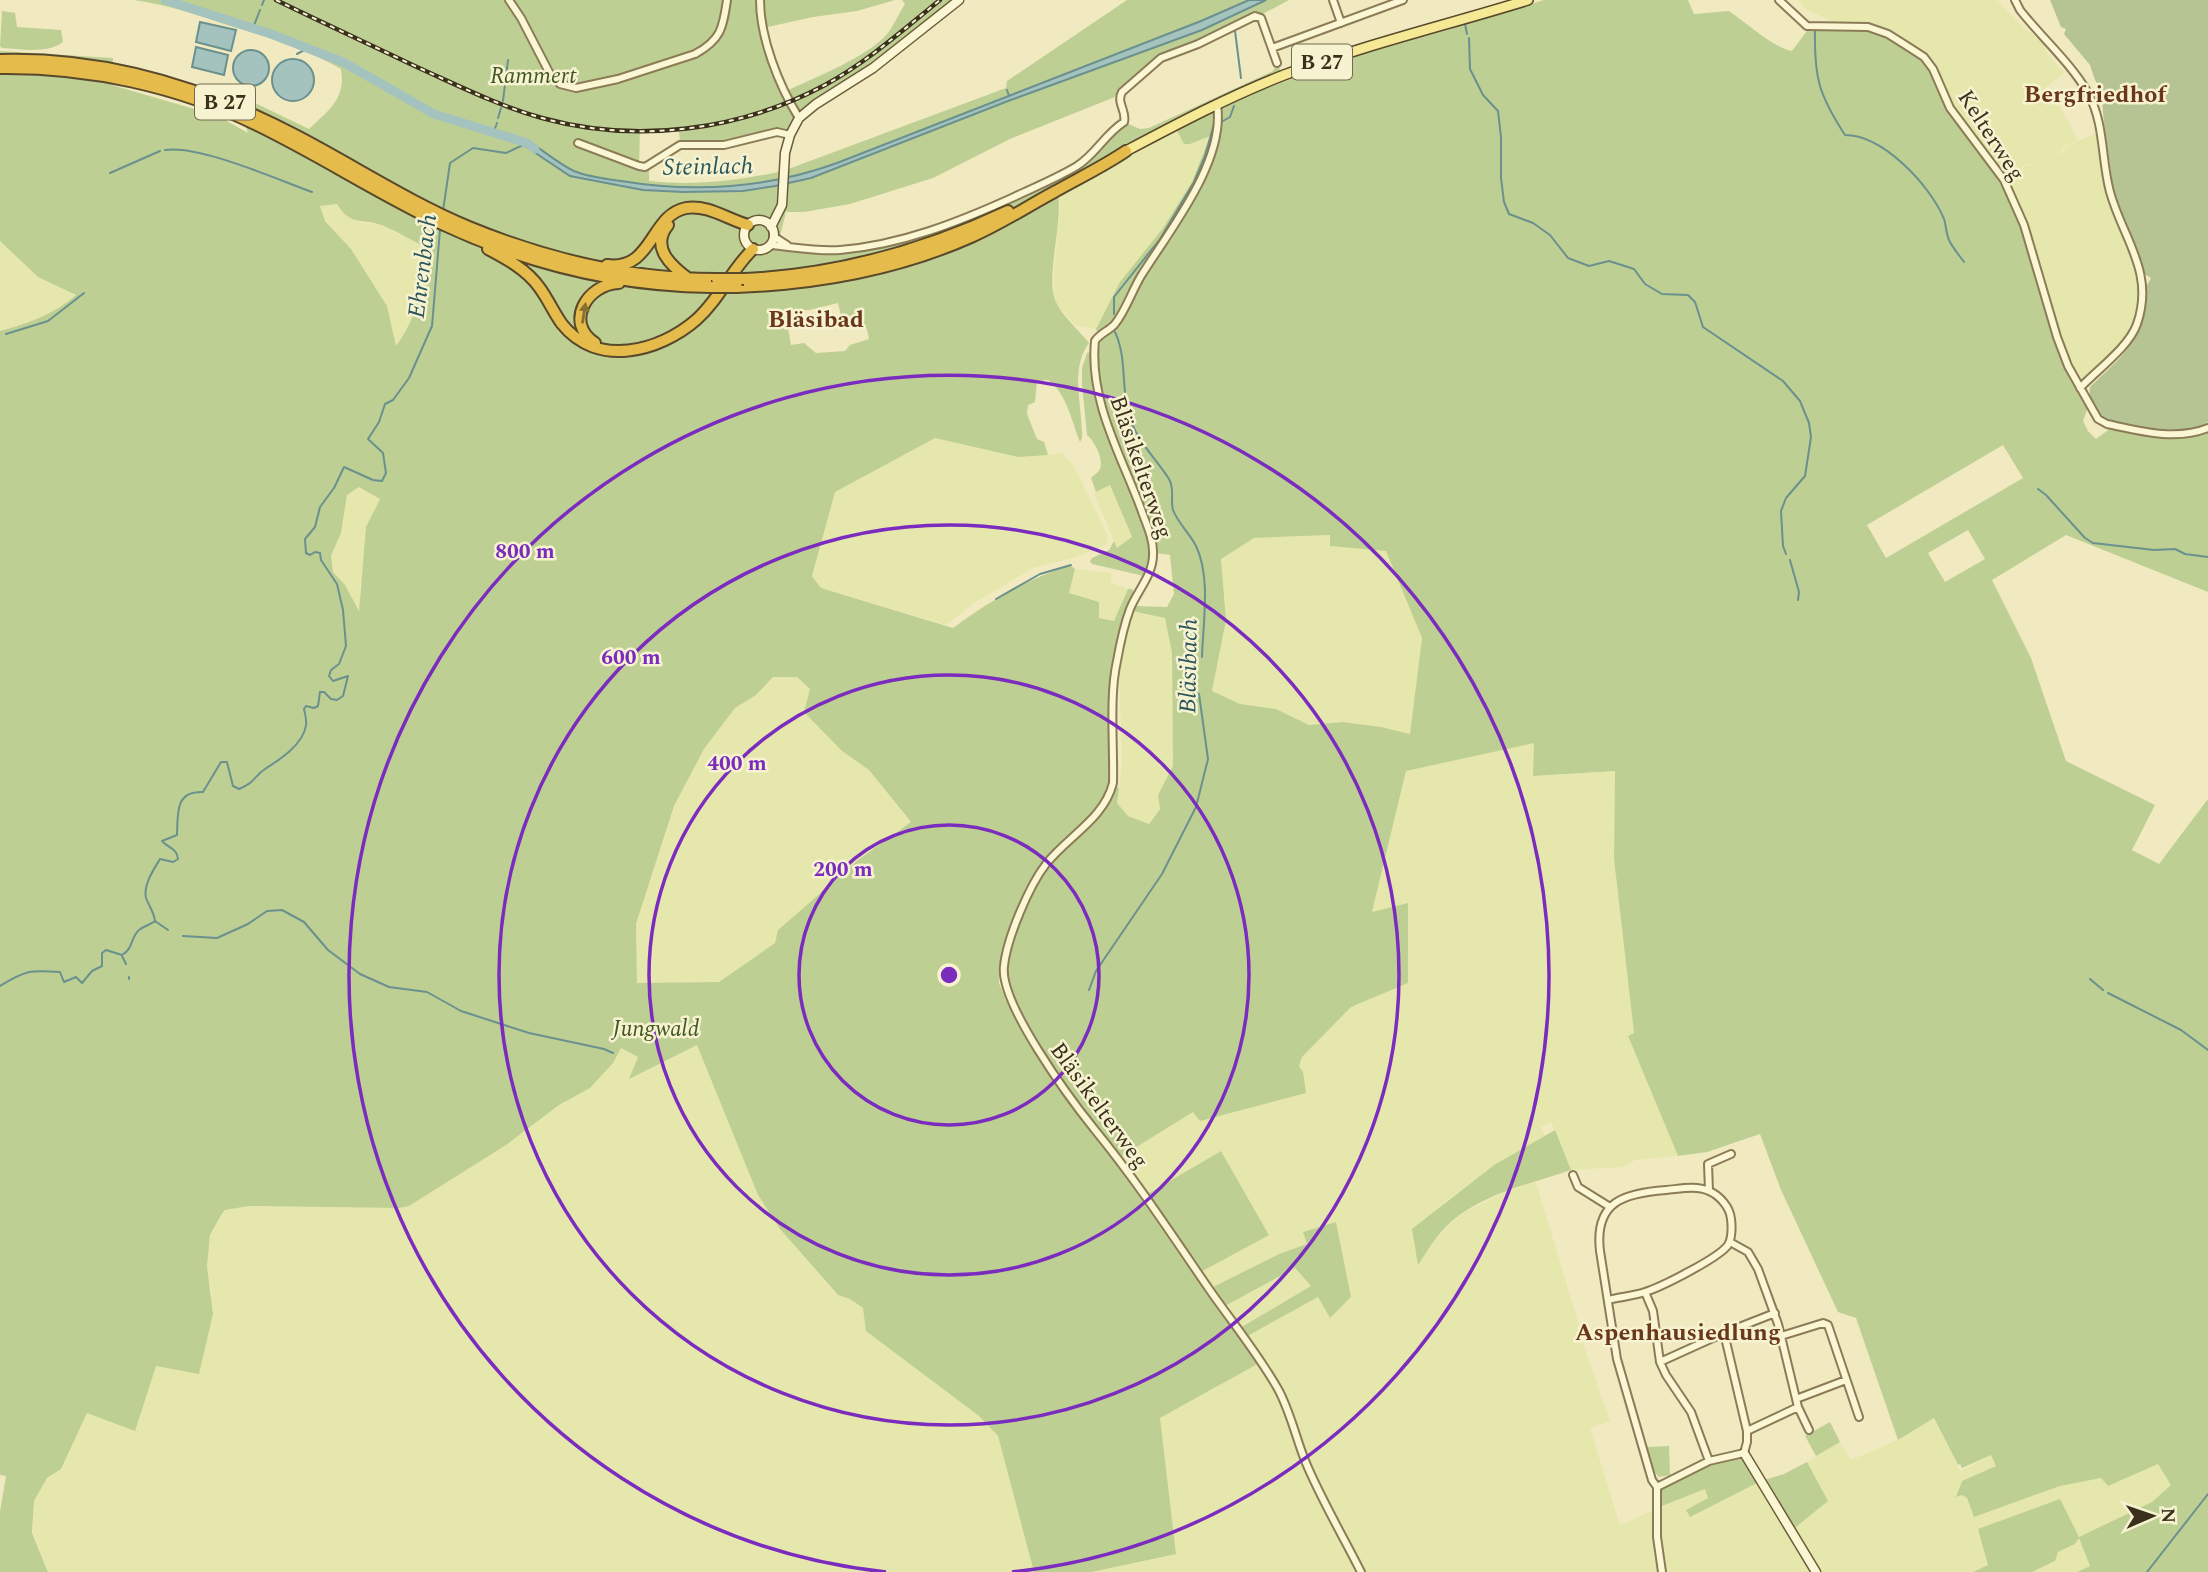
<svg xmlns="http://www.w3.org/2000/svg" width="2208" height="1572" font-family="Spectral,serif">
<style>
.farmland{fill:#e6e7ad}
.green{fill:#becf94;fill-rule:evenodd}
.cemetery{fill:#b6c494}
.water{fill:#a4c3bf;stroke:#6a918e;stroke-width:2}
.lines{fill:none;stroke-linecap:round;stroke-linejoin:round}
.stream{stroke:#6a918e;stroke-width:2}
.river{stroke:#a4c3bf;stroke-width:9}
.street-casing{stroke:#8b7c57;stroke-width:10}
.secondary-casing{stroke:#6d5c3a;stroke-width:11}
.primary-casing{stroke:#58482c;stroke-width:12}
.highway-casing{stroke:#58482c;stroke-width:14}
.street{stroke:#fbf6d4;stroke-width:6}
.secondary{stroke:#fbf6d4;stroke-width:8}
.primary{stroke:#f6e996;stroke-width:9}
.highway{stroke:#e5bc4c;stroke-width:10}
.rail-casing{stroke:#3a301c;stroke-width:4.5}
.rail{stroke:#f7f3d1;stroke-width:2;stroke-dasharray:5;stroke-linecap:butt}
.highway-bridge-casing{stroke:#58482c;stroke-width:14;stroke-linecap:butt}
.highway-bridge{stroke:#e5bc4c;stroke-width:10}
.oneway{fill:#876f32}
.ring{fill:none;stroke:#7b2cbf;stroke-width:3.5}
.labels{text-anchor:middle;stroke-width:5;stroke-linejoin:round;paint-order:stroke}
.shield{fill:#f7f3d1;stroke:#736a52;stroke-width:2}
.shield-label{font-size:21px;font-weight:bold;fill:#3a301c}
.park-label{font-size:23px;font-style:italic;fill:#415822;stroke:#f7f3d1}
.street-label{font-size:23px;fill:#3a301c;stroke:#f7f3d1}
.neighbourhood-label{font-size:24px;font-weight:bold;fill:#693719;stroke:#f7f3d1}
.water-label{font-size:24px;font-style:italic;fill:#2b565b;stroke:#f7f3d1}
.centre{fill:#7b2cbf;stroke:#f7f3d1;stroke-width:3.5}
.ring-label{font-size:21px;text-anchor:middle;font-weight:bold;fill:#7b2cbf;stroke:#f7f3d1;stroke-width:5;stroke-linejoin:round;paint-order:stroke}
</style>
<rect width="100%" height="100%" fill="#f1eac1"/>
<path class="farmland" d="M1798,0H1997L2026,30L2041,39L2046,51L2064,73L2045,88L2054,105H2058L2068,121L2078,141L2063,146L2061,152L2046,160L2062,153L2065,147L2099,132L2107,191L2140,272L2139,309L2135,325L2127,338L2081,383L2069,365L2006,180L2022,172L2024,167L2044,159L2023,166L2021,171L2006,178L1991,155L1951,106L1925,56L1890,33L1870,26L1837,24L1806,9Z
M1176,128L1190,144L1210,135L1192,182L1163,228L1120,282L1096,329L1076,326L1059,307L1054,298V269L1060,207L1058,191Z
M337,204L340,209L360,222L384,226L426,248L416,308L408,331L395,347L387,306L351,249L325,221L320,206Z
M0,241L38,277L76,295L59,310L32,322L0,331Z
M935,437L1018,457L1062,453L1074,466L1108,536L1106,545L1073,558L1033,568L976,602L946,625L821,588L812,576L834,492Z
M1110,485L1132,538L1117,548L1094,493Z
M359,487L380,499L373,512L360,585V613L345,585L333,572L331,556L341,533L347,495Z
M1331,535L1330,546L1386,551L1407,596L1422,638L1410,735L1381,727L1344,722L1309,725L1276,709L1240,704L1212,691L1226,620L1221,559L1254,538Z
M1075,569L1112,573L1111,583L1128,589L1114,621L1099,618L1069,593Z
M1132,611L1165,617L1172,653L1173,766L1158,795L1160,808L1148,824L1128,816L1117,803L1122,764L1119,662Z
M773,677H797L810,689L842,751L869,770L911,823L858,860L808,904L775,943L719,982H676L758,1195L780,1229L837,1295L850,1299L863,1308L979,1416L998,1436L1034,1572H46L48,1571L33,1533L34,1501L47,1478L61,1469L87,1413L156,1366L199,1374L212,1296L207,1266L210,1235L221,1214L226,1210L249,1206L399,1208L409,1206L526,1131L549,1112L567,1101L637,982L636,924L674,806L704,749L735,708L756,695Z
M1527,743H1535L1534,776L1615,771L1614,859L1634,1033L1628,1036L1678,1156L1635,1160L1624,1167L1571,1170L1551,1122L1541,1127L1545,1136L1494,1165L1445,1202L1425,1254L1441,1233L1463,1213L1505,1192L1536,1182L1579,1325L1577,1326L1610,1421L1590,1428L1620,1525L1705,1488L1709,1498L1687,1510L1691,1516L1761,1481L1827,1501L1807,1462L1840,1442L1851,1460L1898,1440L1934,1418L1960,1471L1991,1455L1996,1466L1962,1481L1957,1496L1962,1495L1967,1498L1974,1517L2059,1486L2101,1478L2108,1486L2158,1464L2172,1486L2152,1502L2090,1566L2077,1572H2032L2054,1562L2058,1552L2075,1544L1989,1566L1973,1572H1092L1176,1554L1159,1418L1217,1387L1244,1338L1318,1297L1330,1318L1351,1297L1336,1223L1303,1232L1307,1244L1279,1254L1209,1289L1199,1273L1269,1234L1221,1151L1144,1196L1117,1159L1193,1112L1303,1072L1299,1066L1302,1057L1351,1007L1408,983V903L1372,913L1406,771Z
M1295,1268L1311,1286L1237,1329L1222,1307Z"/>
<path class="green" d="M134,0H895L857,11L813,17L763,28L786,91C814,78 868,57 888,33C894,25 899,13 905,4L902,0H959L806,111L790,135L786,133L724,145H680L679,129L640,131L639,166L649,165V181C695,186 737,181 783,171L1006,88L1007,81L1127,0H1289L1259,16L1172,52L1120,95L1010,139L933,178L850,204L804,212H786L779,240L789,246L812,250L877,245L944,226L1077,166L1124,122L1140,129L1149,128L1273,71L1277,63L1283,76L1241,98L1341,60L1544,0H1688L1694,14L1729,11C1747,23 1772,47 1792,51L1809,28L1867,29L1886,36L1922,58L1932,70L1948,109L2002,181L2023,226L2055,339L2088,407L2083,421L2088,431L2096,439L2111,428L2185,438L2208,432V592L2066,535L1992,580L2031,658L2066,761L2155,805L2132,850L2159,864L2208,799V1572H2077L2090,1566L2079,1538L2075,1544L2058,1552L2055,1561L2032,1572H1973L1988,1565L1978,1529L2060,1499L2079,1537L2152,1502L2171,1485L2158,1464L2108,1486L2101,1478L2060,1486L1974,1517L1967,1498L1962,1495L1956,1497L1962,1481L1996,1466L1991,1455L1962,1468L1960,1464L1958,1465L1934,1418L1898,1440L1856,1318L1838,1312L1781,1190L1760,1134L1707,1152L1678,1156L1628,1036L1634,1033L1614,859L1615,771L1533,776L1534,743L1406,771L1372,912L1408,903V983L1351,1007L1302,1057L1299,1066L1303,1072L1306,1093L1200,1121L1193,1112L1117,1159L1144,1196L1221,1151L1269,1235L1199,1273L1209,1289L1279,1254L1307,1244L1303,1232L1336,1222L1351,1297L1330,1318L1318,1297L1244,1338L1261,1362L1160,1418L1176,1554L1092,1572H1034L998,1436L979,1416L866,1331L863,1308L850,1299L838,1295L780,1229L758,1195L697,1045L629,1079L638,1057L621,1048L613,1063L590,1088L559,1105L506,1145L409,1206L399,1208L249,1206L225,1210L221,1215L210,1235L207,1266L213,1314L199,1374L156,1366L135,1431L87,1413L61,1469L47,1478L34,1501L32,1533L48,1572H0V1512L6,1476L0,1475V331C29,323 53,315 76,295L38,277L0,241V51L113,58L112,85L218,116L248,133L234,93L309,129C329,110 346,99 341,69C307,50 271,38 234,27C201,16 168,5 134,0ZM1173,123L1184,144H1190L1210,136L1192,182L1163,228L1120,282L1096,329L1101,340L1096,362L1100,392L1109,425L1155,535L1156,553L1170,555L1174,594L1167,607L1135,606L1132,611L1165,618L1172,653L1173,766L1158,795L1160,809L1149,824L1128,816L1117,803L1119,788L1115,786C1104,824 1068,839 1046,869C1032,888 1006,952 1006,976C1006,983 1010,989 1012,996L1073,1105L1067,1101L1007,1003L999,983L1000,961L1026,891L1040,867L1058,846L1092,816L1104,800L1109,788L1114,663L1135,594L1132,589H1128L1114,621L1099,618V602L1069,593L1075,569L1070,565C1028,579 989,601 953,628L821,588L812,576L835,492L935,438L1018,457L1048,455L1044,442L1037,439L1027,414L1028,405L1035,402L1037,381L1048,380C1066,392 1072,422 1080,442L1082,438C1083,407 1069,370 1089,343C1079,330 1061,315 1055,300C1046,275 1063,223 1058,191L838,281L762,292L727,293L741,272C755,277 789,270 804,268C868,258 929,242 989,218C1053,192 1113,155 1173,123ZM337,204C351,228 365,217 386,227C400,233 413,241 426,248C426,282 416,320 396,346L387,306L351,249L325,221L320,206ZM838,303L842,320L867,329L869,339L850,345L845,351L816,353L804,343L791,345L785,310H809ZM2003,445L2023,478L1886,558L1867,525ZM359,487L380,499L366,527L359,611L345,585L333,572L331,556L341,533L347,495ZM1968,530L1985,559L1945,582L1928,553ZM1330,535V546L1386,551L1422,638L1410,734L1381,727L1343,722L1309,725L1276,709L1240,704L1212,691L1226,620L1221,559L1254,538ZM773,677H797L810,689L804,712L842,751L869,770L911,822L858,860L808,904L778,930L775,943L719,982L637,983L636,924L674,806L704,749L735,708L756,695ZM1295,1268L1311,1286L1238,1329L1223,1307Z
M2,11L15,13L17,27L61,30L63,42C48,54 21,49 2,48L0,46Z
M1091,352C1088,381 1097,410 1108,437C1123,475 1161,535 1144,576L1092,564L1090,561L1092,558L1109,550L1114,541L1117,548L1132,537L1110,485L1096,492L1091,478C1094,475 1098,473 1100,469C1104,458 1094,441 1087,435L1082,384V368L1087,353Z
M1555,1130L1571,1170C1531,1184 1484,1193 1451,1222C1437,1234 1428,1250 1418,1265L1412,1229L1494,1165Z
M1830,1422L1840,1442L1816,1456L1805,1436Z
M1669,1446L1670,1475L1659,1477L1653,1470L1647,1447Z
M1744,1453L1761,1481L1784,1474L1807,1462L1828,1501L1791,1531L1761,1481L1690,1517L1686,1510L1708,1498L1705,1489L1657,1508V1487L1709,1461Z"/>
<path class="cemetery" d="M2050,0H2208V422C2203,424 2198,427 2193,429C2180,432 2116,426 2105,420C2095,414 2088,397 2090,387C2107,370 2133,350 2139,326C2144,310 2141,293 2151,278L2143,273L2114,193L2104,124L2102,100L2105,95L2095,80L2090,65L2064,34L2066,29L2061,27Z"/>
<path class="water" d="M1249,0H1266L1202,30L1008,101L811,178L775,186L743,191L684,192L643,190L570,176L525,146L530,142C544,151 559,164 574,171C588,177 606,179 621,181C694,193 768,188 837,163L1201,21Z
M200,22L236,30L231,51L196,42Z
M196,47L228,55L224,75L192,67Z
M233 68a18 18 0 1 1 36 0a18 18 0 1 1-36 0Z
M272 80a21 21 0 1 1 42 0a21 21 0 1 1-42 0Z"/>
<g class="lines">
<path class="stream" d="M262,5L264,0
M1465,24L1467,34
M253,28L260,10
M1815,30C1814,78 1819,95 1845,135C1883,135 1930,185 1944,219C1946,225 1946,233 1949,240C1952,247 1959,255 1964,262
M1235,31L1241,78
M1469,38L1470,69L1483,95L1498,111L1501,137V178L1504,202L1509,214L1533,223L1550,235L1568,258L1589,266L1609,261L1634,269L1645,284L1662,294L1688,295L1695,302L1703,327L1783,381L1800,401L1809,423L1811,437L1805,476L1786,498L1781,511L1783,546L1786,554
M297,54L308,48
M1007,90L1009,96
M503,101L508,60
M498,118L501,108
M1223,121L1230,117L1234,106
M493,134L497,123
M165,150C200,145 276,179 312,192
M110,173L160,151
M443,211L450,163L473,148L506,153L527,143
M1114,314V297L1160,239L1194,182L1205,156L1214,124
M1115,332C1128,360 1120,391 1131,421C1139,443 1156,459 1169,479C1175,489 1170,500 1173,510C1178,523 1190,534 1196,546C1211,577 1203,623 1202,657
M6,334L48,321L84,293
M2038,489L2046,495L2085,538L2093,543L2154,550L2175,549L2185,554L2208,557
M1790,560L1799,592L1798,600
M996,599L1040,574L1071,565
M155,921L168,930
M183,936L217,938L248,924L267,911L282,910L304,922L328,950L360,974L389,987L427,992L461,1011L529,1033L604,1049L613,1053
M122,956L126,964
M129,977V979
M2090,979L2103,990
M0,986C26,970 30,970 60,972L64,982L76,977L82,983L92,971L102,966V953L106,950L122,955C134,948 130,938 139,930C144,926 150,925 155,921C154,912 149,906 146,898C143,885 154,869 160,859L173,862L178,859C177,848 168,848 162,841L177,835C178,812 175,791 203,792L221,762H227L233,786L239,789C256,782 253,777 265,769C279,760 304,744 306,725C307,720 305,714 304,709L306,706L314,708L318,706L320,692H324L331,699L337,700L343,696L348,676L333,681L329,676L331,670L339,664L346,646L343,610L337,584L321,560L320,553L315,552L310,555L306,553L305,539L315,527L320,507L334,488L344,467L373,480L382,481L386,473L383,453L368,439L379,422L385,404L393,400L409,378L432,326L440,230
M1089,990L1096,971L1162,874L1196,807L1208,759L1199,694
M2108,993L2181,1030L2208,1050
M2147,1572L2208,1494"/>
<path class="river" d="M165,0L271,34L343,62L434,114L527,143L535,149"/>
<defs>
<path id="street" d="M509,0L521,18L550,74L560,84L576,88L618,79L695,54C721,40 723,28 727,0
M760,0C760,38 779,86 799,118
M1333,0L1341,23
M1779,0L1807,26L1868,27L1888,34L1907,46L1924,57L1933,69L1950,108L2004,180L2024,225L2057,337L2068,366L2098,419L2107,424C2140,431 2176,441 2208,428
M2015,0L2020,10C2042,38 2070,62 2088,93C2105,124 2101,159 2110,192C2123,239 2155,272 2137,324C2129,347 2097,370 2080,388
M1272,48L1403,0
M1217,105C1226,161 1169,231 1141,276C1132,291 1126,310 1115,324C1109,331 1100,333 1095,341C1089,401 1121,455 1141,509C1146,524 1154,539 1153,555C1153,575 1137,591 1130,609C1124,625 1120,644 1117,661C1109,696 1114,746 1113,783C1104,819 1068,836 1046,864C1029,886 1007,938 1004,966C999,1003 1070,1099 1095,1130C1136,1180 1172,1235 1209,1289C1232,1322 1258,1354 1278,1389C1291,1413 1296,1439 1306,1463C1322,1501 1343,1536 1361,1572
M578,143L639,166L645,167L680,145H724L777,132L790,135
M773,236L787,245
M770,245C793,247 817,252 840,250C901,245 959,222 1014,197C1035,187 1057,178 1077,166C1096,154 1105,134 1124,122C1127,111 1116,103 1122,92L1161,58L1198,44L1255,16L1261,18L1277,63
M1573,1175L1578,1187L1610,1207
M1709,1191L1708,1164L1731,1154
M1730,1242L1748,1252L1758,1269L1778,1324L1798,1407L1809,1430
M1645,1292L1653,1311L1660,1362L1666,1375L1691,1412L1709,1461
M1608,1300C1620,1297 1633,1296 1645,1292C1661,1287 1719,1258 1728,1245C1732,1239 1732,1226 1731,1219C1730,1207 1719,1195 1709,1191C1696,1185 1679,1189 1666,1190C1625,1193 1594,1201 1600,1251L1617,1359L1652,1480L1657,1487V1537L1662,1572
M1781,1336L1823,1323L1828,1325L1859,1417
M1660,1362L1724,1333L1775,1313
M1796,1399L1846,1380
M1747,1431L1798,1407
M1657,1487L1709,1461L1744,1453L1747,1442V1431L1724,1333"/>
<path id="secondary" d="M744 235a15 15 0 1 1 30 0a15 15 0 1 1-30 0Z
M771,227L782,205L785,153L790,135L799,118L816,104L873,68L959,0
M1744,1453L1816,1572"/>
<path id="primary" d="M1126,151C1177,124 1230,96 1284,75C1364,45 1447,25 1528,0"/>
<path id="highway" d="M0,60C104,57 204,87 295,135C353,165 409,202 469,227C549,260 631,279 717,279
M0,68C88,67 178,86 257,125C321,156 380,195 444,225C528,264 619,286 711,287
M668,225C650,247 671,266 689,279
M488,249C507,259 527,270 539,287C548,299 554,313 562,324C597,368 659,352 696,320C719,300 731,270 753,249
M607,265C653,271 650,215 686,208C707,204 729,220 748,225
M744,279C836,275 925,250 1008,211
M737,287C816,284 899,269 971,237C1001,224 1028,206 1056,191C1079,178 1104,166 1126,151
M595,343C564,323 587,284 619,283"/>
</defs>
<use href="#street" class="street-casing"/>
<use href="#secondary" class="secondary-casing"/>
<use href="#primary" class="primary-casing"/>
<use href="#highway" class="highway-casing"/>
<use href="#street" class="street"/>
<use href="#secondary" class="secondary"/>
<use href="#primary" class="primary"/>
<use href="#highway" class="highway"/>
<defs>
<path id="rail" d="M276,0C323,23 371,45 419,68C459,86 499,106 542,118C636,144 739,131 825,85C867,62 903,30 940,0"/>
</defs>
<use href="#rail" class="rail-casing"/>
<use href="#rail" class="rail"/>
<defs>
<path id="highway-bridge" d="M717,279H744
M711,287H737"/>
</defs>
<use href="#highway-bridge" class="highway-bridge-casing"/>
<use href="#highway-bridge" class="highway-bridge"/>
</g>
<defs><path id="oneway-solid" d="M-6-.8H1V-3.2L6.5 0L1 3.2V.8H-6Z" transform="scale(1.75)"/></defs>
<use class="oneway" href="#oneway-solid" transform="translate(584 313) rotate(-81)"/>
<g class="ring">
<circle cx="949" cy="975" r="150"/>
<circle cx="949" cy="975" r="300"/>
<circle cx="949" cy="975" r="450"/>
<path d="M886 1572A600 600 0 1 1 1012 1572"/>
</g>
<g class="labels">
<g class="shield">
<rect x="1292" y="44.5" width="60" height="35" rx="5"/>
<rect x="195" y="84.5" width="60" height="35" rx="5"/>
</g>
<g class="shield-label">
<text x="1322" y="69">B 27</text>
<text x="225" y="109">B 27</text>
</g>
<g class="park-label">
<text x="533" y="83">Rammert</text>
<text x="656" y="1036">Jungwald</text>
</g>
<g class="street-label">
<text transform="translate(1992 135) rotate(57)" y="8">Kelterweg</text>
<text transform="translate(1142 467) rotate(71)" y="8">Bläsikelterweg</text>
<text transform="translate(1100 1105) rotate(54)" y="8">Bläsikelterweg</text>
</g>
<g class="neighbourhood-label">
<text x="2095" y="102">Bergfriedhof</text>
<text x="816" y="327">Bläsibad</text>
<text x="1678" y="1340">Aspenhausiedlung</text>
</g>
<g class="water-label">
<text transform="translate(708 166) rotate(-1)" y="8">Steinlach</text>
<text transform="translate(422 266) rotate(-83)" y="8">Ehrenbach</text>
<text transform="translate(1188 666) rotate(-89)" y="8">Bläsibach</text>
</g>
</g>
<circle cx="949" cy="975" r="10" class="centre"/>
<g class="ring-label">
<text x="525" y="558">800 m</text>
<text x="631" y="664">600 m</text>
<text x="737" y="770">400 m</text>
<text x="843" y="876">200 m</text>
</g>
<g transform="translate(2152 1516) rotate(88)" stroke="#f7f3d1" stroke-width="5" paint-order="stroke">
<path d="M0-5L12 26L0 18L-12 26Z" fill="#3a301c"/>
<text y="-10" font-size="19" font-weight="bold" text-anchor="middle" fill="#3a301c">N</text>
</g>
</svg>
